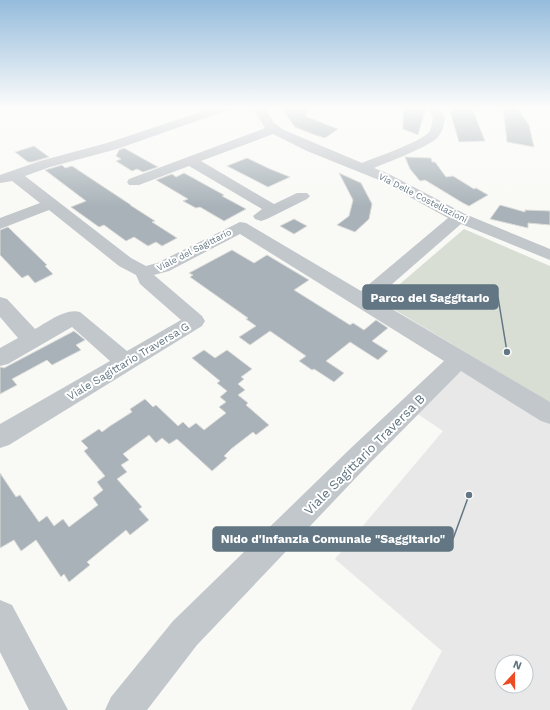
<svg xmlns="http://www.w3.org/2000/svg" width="550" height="710" font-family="'Work Sans',sans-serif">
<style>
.built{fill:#e7e8e7;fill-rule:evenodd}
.green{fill:#d9ded5}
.building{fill:#a8b2b8;stroke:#dbdbd8}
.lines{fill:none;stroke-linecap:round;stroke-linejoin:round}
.minor{fill:#c2c7cb;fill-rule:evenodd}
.labels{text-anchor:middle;stroke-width:4;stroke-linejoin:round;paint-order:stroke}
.far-street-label{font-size:9px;fill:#627683;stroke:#fff}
.street-label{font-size:11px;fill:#627683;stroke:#fff}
.near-street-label{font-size:13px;fill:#627683;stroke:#fff}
.leader{fill:none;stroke:#627683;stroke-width:1.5}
.callout-dot{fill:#627683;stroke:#fff;stroke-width:1.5}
.callout{fill:#627683;stroke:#627683;stroke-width:1.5}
.callout-label{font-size:12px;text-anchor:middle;font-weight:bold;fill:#fff}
</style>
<rect width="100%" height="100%" fill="#f9f9f6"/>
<path class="built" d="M460,368L550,423V710H411L442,651L335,559L443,431L415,412ZM502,662H526V686H502Z"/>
<path class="green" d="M464,229L550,266V403L380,301Z"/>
<path class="building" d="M281,108H311L305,116L338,129L325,138L315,135L295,127Z
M403,108H426L418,135L403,129Z
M449,108H472L485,141L459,142Z
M503,108H517L529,125L534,147L507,142Z
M34,146L49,157L32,162H28L15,152Z
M124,148L140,157L158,167L143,172L137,169L132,171L116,161L121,159L116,156L119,150Z
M405,157L431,158L432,162H435L446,177L453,176L474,189L476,188L488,195L469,206L463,203L425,180L420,181L410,169Z
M247,158L270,169L290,177L268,187L227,166Z
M62,165L65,168L72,166L131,205H130L155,221L152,222L177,238L162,246L156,242L148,246L134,237L126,241L104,225L99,227L71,207L86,201L45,170Z
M184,173L224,195L222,196L246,209L224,221L200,207L196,208L183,201L188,199L156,180L172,174L176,177Z
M339,173L361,183L372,204L369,219L355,232L337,225L349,216L353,200Z
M500,205L525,212V210L550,211V225L528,223V228L490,219Z
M294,219L307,226L294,234L280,226Z
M8,227L47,265L45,266L53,274L35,283L28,275L22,278L0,255V230Z
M232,250L254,263L267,255L309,280L294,290L350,325L353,323L364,330L376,320L388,328L372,341L388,351L378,360L350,342L326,361L344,373L334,382L314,369L312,370L299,361L306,356L270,331L250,345L239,337L256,326L246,319L248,318L190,277L193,275L189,273Z
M74,331L85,340L76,345L81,350L52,365L47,360L12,379L17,385L0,394V367L4,368Z
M204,350L215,358L227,350L252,369L241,377L244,379L238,384L245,390L238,395L248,403L246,405L269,425L256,435L253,432L231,449L224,456L227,458L212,471L177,439L169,444L162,438L156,443L149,435L123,454L129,460L121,465L127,472L117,479L142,507L139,509L149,520L130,535L126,530L87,562L90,565L69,582L64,574L61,577L36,540L21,551L14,540L0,548V473L16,497L20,495L39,522L47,516L54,526L63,519L69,527L98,505L93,498L103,490L97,482L105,476L84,451L88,448L81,441L99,429L102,432L110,426L132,412L130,409L145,399L153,407L156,405L178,426L183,422L189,428L196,423L204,430L226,413L219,407L226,402L220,397L227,391L217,383L220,381L192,358Z"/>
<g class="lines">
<path class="minor" d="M213,108H230L228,110L117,149L50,167L25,176L131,258L146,266L157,263L240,222L246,223L361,291L448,218L379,180L307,151L273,134L201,161L274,204L297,193H307L310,196L307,199L267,219L261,221L255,219L253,216L262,209L189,166L139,185H129L127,182L129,179L265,128L253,108H265L274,123L284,130L362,163C376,157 421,142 429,132C432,128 432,122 433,117L427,108H439L445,117C444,124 443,131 438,137C429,147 388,162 374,168L389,174L465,214L550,249V260L461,224L375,299L550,402V424L541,421L461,371L370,463L197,645L147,710H105L111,697L173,621L352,447L444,361L240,234L169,271L154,275L202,316L205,321L202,326L9,445L0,448V424L110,361L72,327L8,364L0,366V348L18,338L0,317V297L7,299L35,329C48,322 65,308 80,312L127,351L181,320L140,284L136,275L119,266L49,210L0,229V218L40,203L12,181L0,183V175L40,161L107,143Z
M0,600L12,605L68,710H29L0,652Z"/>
</g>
<linearGradient id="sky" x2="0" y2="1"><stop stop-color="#95bcdc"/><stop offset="0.52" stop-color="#fcfcfb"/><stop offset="1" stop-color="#fcfcfb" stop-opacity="0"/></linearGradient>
<rect width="550" height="207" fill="url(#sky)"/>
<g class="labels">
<g class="far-street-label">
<text transform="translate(423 198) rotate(27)" y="3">Via Delle Costellazioni</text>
<text transform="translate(194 250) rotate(-27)" y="3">Viale del Sagittario</text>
</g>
<g class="street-label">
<text transform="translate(128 361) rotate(-31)" y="4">Viale Sagittario Traversa G</text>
</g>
<g class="near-street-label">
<text transform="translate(364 454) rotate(-45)" y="5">Viale Sagittario Traversa B</text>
</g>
</g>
<path class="leader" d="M507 352L498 297M469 495L453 539"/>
<g class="callout-dot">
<circle cx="507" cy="352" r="4"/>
<circle cx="469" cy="495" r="4"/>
</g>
<g class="callout">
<rect x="363" y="285" width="135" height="24" rx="4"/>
<rect x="213" y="527" width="240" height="24" rx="4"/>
</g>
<g class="callout-label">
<text x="430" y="302">Parco del Saggitario</text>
<text x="333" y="543">Nido d'Infanzia Comunale "Saggitario"</text>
</g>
<g transform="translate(514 674) rotate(21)"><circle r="19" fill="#ffffff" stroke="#c0c8cd"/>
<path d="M0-3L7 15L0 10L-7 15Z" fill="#ed4b22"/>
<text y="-6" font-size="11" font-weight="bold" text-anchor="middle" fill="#627683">N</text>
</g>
</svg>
